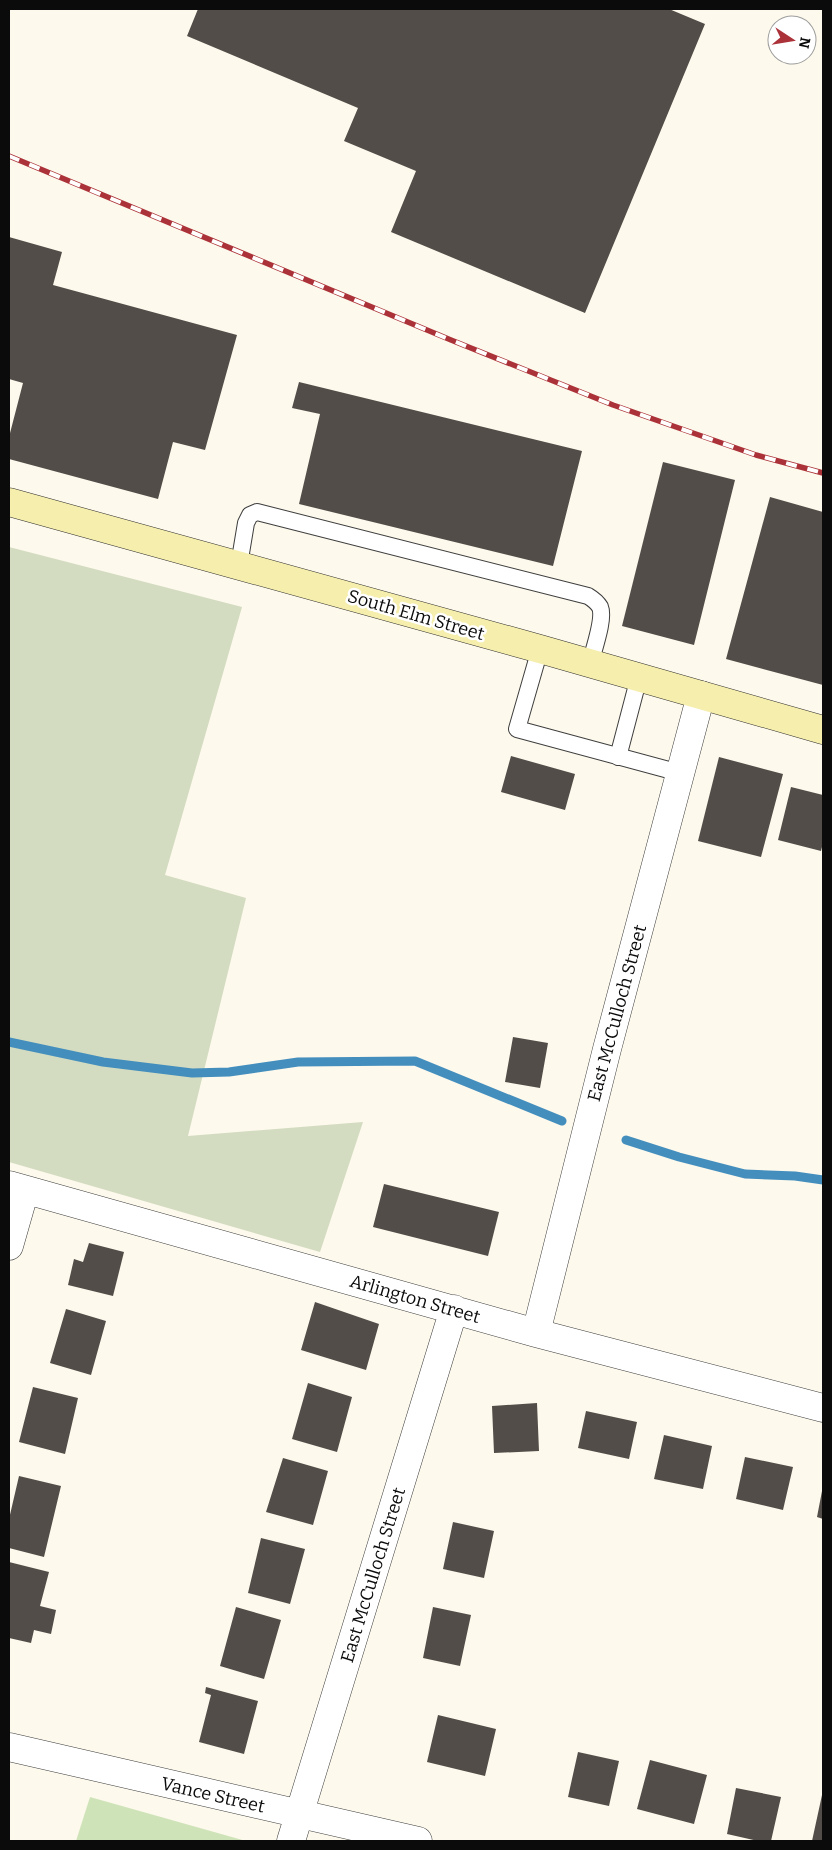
<svg xmlns="http://www.w3.org/2000/svg" width="832" height="1850" font-family="Bitter,serif">
<style>
.green{fill:#cfe3b9}
.cemetery{fill:#d3dcc0}
.lines{fill:none;stroke-linecap:round;stroke-linejoin:round}
.stream{stroke:#448ebe;stroke-width:9}
.building{fill:#534d49}
.lane-casing{stroke:#3e3e3e;stroke-width:18}
.street-casing{stroke:#3e3e3e;stroke-width:29}
.secondary-casing{stroke:#2d2d2d;stroke-width:29}
.lane{stroke:#fff;stroke-width:16}
.street{stroke:#fff;stroke-width:28}
.secondary{stroke:#f6eead;stroke-width:28}
.rail-casing{stroke:#ac3239;stroke-width:5.5}
.rail{stroke:#fff;stroke-width:4;stroke-dasharray:11;stroke-linecap:butt}
.labels{text-anchor:middle;stroke-width:5;stroke-linejoin:round;paint-order:stroke}
.street-label{font-size:18px;fill:#0b0b0b;stroke:#fff}
</style>
<rect width="100%" height="100%" fill="#fdf9ec"/>
<path class="green" d="M90,1797L246,1841H76Z"/>
<path class="cemetery" d="M9,547L242,607L165,875L246,898L188,1136L363,1122L320,1252L9,1162Z"/>
<g class="lines">
<path class="stream" d="M9,1042L103,1062L192,1073L229,1072L298,1062L415,1061L562,1121
M626,1140L679,1157L745,1174L795,1176L823,1180"/>
</g>
<path class="building" d="M198,9H669L705,24L585,313L391,232L416,171L344,141L358,108L187,36Z
M9,237L62,252L53,285L237,335L205,450L173,442L158,499L9,459V437L23,383L9,379Z
M299,382L582,451L553,566L299,504L320,414L292,408Z
M663,462L735,480L694,645L622,626Z
M770,497L823,512V685L726,659Z
M511,756L575,774L565,810L501,792Z
M719,757L783,774L761,857L698,841Z
M791,787L823,795V843L821,851L778,840Z
M513,1037L548,1043L540,1088L505,1082Z
M384,1184L499,1212L488,1256L373,1227Z
M89,1243L124,1252L113,1296L68,1285L74,1259L83,1262Z
M315,1302L379,1324L366,1370L301,1350Z
M66,1309L106,1321L91,1375L50,1363Z
M308,1383L352,1397L337,1452L292,1439Z
M33,1387L78,1398L65,1454L19,1442Z
M537,1403L539,1451L494,1453L492,1406Z
M586,1411L637,1422L629,1459L578,1448Z
M664,1435L712,1446L703,1489L654,1479Z
M745,1457L793,1467L783,1510L736,1499Z
M283,1458L328,1471L313,1525L266,1512Z
M19,1476L61,1486L44,1557L9,1548V1519Z
M822,1491H823V1519L817,1517Z
M453,1522L494,1531L484,1578L443,1569Z
M261,1538L305,1549L290,1604L248,1593Z
M9,1562L49,1572L40,1606L56,1610L51,1634L34,1630L31,1643L9,1638Z
M236,1607L281,1620L264,1679L220,1666Z
M433,1607L471,1615L460,1666L423,1658Z
M206,1687L258,1701L244,1754L199,1742L211,1695L205,1693Z
M438,1715L496,1729L485,1776L427,1762Z
M578,1752L619,1761L609,1806L568,1797Z
M650,1760L707,1775L694,1824L637,1809Z
M736,1788L781,1797L771,1841H758L727,1834Z
M822,1795L823,1841H812Z"/>
<g class="lines">
<defs>
<path id="lane" d="M239,565L246,523L250,515L257,512L588,596C593,599 597,602 600,607C605,619 593,651 590,664
M540,649L517,729L680,773
M618,757L639,677"/>
<path id="street" d="M9,1185L536,1333L823,1408
M9,1246L25,1190
M536,1333L607,1049L701,695
M9,1747L418,1841
M291,1841L454,1309"/>
<path id="secondary" d="M9,502L540,649L823,730"/>
</defs>
<use href="#lane" class="lane-casing"/>
<use href="#street" class="street-casing"/>
<use href="#secondary" class="secondary-casing"/>
<use href="#lane" class="lane"/>
<use href="#street" class="street"/>
<use href="#secondary" class="secondary"/>
<defs>
<path id="rail" d="M9,156L451,340L613,405L756,455L823,473"/>
</defs>
<use href="#rail" class="rail-casing"/>
<use href="#rail" class="rail"/>
</g>
<g class="labels">
<g class="street-label">
<text transform="translate(416 615) rotate(16)" y="6">South Elm Street</text>
<text transform="translate(617 1013) rotate(-75)" y="6">East McCulloch Street</text>
<text transform="translate(415 1299) rotate(16)" y="6">Arlington Street</text>
<text transform="translate(373 1575) rotate(-73)" y="6">East McCulloch Street</text>
<text transform="translate(213 1795) rotate(13)" y="6">Vance Street</text>
</g>
</g>
<rect width="832" height="1850" fill="none" stroke="#0b0b0b" stroke-width="20"/>
<g transform="translate(792 40) rotate(102)"><circle r="24" fill="#ffffff" stroke="#9d9d9d"/>
<path d="M0-4L9 19L0 12L-9 19Z" fill="#ac3239"/>
<text y="-8" font-size="14" font-weight="bold" text-anchor="middle" fill="#0b0b0b">N</text>
</g>
</svg>
